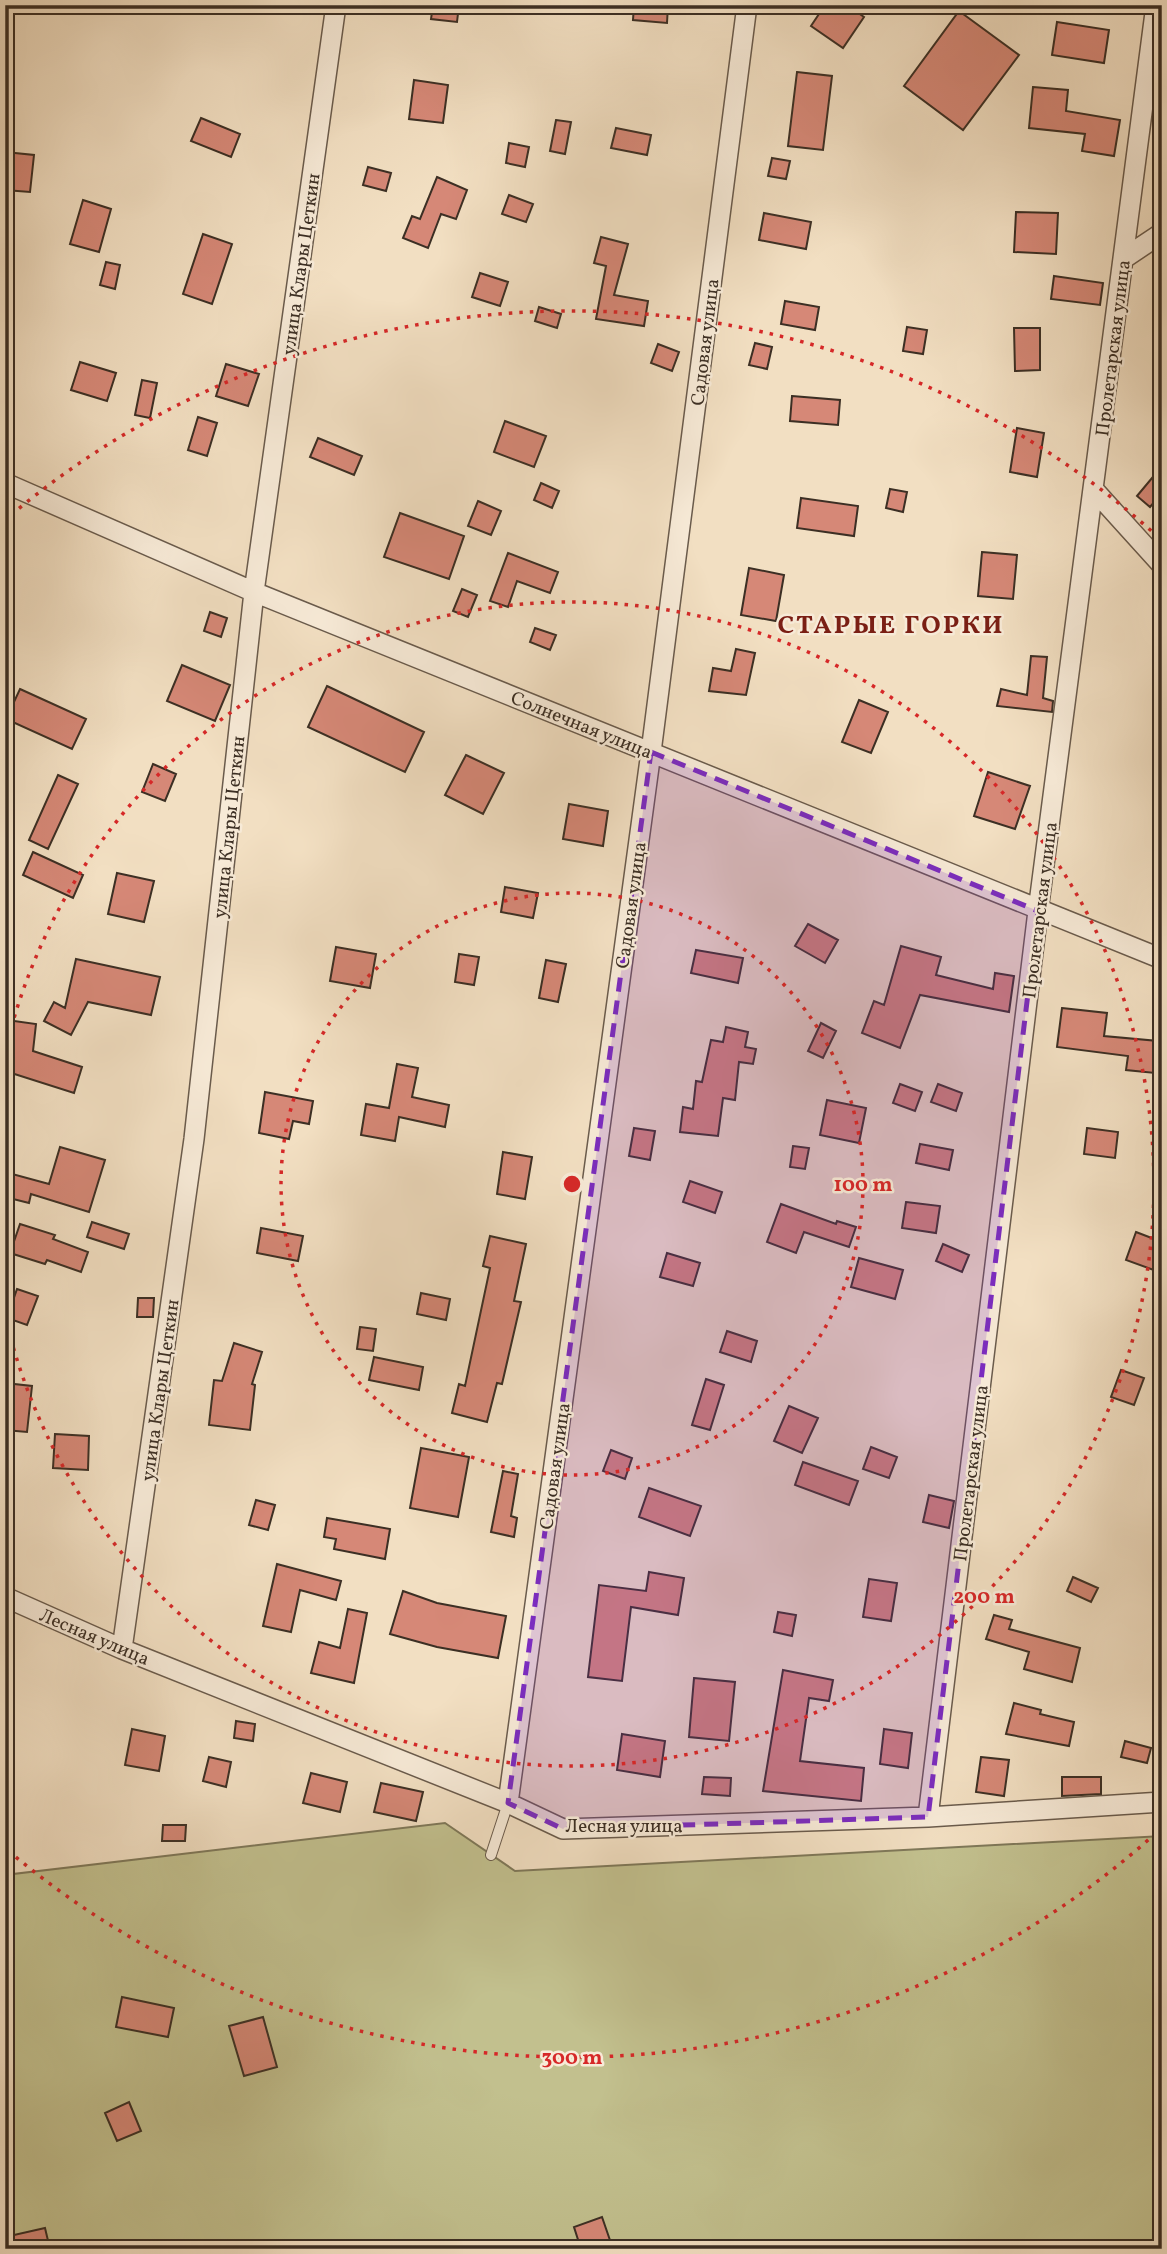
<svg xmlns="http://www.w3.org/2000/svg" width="1167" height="2254" font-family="Vollkorn,serif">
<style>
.green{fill:#c2c08e;stroke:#7f7859;stroke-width:2}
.building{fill:#d68877;stroke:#3c2f24;stroke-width:2}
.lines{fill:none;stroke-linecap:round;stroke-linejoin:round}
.lane-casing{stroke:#6a5b4c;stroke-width:12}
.street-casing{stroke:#6a5b4c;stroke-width:22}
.lane{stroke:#f7ead7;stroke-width:10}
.street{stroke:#f7ead7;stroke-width:19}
.marked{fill:#7b2cbf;fill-opacity:0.2;stroke:#7b2cbf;stroke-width:5;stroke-dasharray:14 9;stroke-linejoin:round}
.ring{fill:none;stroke:#d62828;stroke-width:3.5;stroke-dasharray:3.5 7}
.labels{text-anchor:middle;stroke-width:5;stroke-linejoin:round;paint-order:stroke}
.street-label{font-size:19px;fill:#3c2f24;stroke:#f7ead7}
.district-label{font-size:26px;font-weight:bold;letter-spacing:2px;fill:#7a1f14;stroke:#f7ead7}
.centre{fill:#d62828;stroke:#f7ead7;stroke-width:3.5}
.ring-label{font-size:21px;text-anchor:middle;font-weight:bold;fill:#d62828;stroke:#f7ead7;stroke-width:5;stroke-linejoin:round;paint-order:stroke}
</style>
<rect width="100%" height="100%" fill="#f2dfc2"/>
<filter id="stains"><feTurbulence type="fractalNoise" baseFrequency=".00286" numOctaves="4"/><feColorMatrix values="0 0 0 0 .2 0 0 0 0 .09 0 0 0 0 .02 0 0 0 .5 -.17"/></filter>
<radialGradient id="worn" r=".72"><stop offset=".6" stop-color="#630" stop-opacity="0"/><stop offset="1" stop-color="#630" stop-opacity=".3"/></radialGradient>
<path class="green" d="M445,1823L515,1871L1162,1836V2249H5V1875Z"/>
<path class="building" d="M433,5H459L457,22L431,19Z
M634,5H668L667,23L633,20Z
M825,5H847L864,17L843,48L811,26Z
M959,11L1019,55L963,130L904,86Z
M1057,22L1109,30L1104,63L1052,55Z
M797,72L832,76L823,150L788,146Z
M414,80L448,85L443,123L409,119Z
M1033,87L1068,90L1066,111L1120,120L1114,156L1082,151L1085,134L1029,128Z
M201,118L240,134L231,157L191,141Z
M556,120L571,122L565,154L550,151Z
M616,128L651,135L647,155L611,148Z
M509,143L529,147L525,167L506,163Z
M5,152L34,155L30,192L5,190Z
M772,158L790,161L786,179L768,176Z
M368,167L391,173L386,191L363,185Z
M437,177L467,190L456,219L441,214L428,248L403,238L412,216L420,219Z
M509,195L533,204L526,222L502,214Z
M83,200L111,209L99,252L70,244Z
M1016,212L1058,213L1056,254L1014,252Z
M764,213L811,222L806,249L759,240Z
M203,234L232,244L212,304L183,294Z
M601,237L628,244L614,295L648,301L644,326L596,319L606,266L594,263Z
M106,262L120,265L115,289L100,285Z
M480,273L508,282L500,306L472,297Z
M1054,276L1103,283L1100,305L1051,299Z
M785,301L819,307L815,330L781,324Z
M539,307L561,314L557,328L535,321Z
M907,327L927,330L923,354L903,351Z
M1014,328H1040V370L1015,371Z
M755,343L772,347L767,369L749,365Z
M658,344L679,352L672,371L651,363Z
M80,362L116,373L107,401L71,390Z
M226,364L259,374L248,406L216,396Z
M142,380L157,383L150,418L135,415Z
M792,396L840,400L838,425L790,421Z
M198,417L217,423L207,456L188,450Z
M505,421L546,436L534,467L494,452Z
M1017,428L1044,433L1037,477L1010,472Z
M318,438L362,456L354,475L310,457Z
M1162,466V493L1150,507L1137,496Z
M541,483L559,491L552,508L534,500Z
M890,489L907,492L903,512L886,508Z
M801,498L858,506L854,536L797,528Z
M478,501L501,511L491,535L468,526Z
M400,513L464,536L449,579L384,557Z
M982,552L1017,555L1013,599L978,596Z
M508,553L558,572L550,593L517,581L508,607L490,601Z
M749,568L784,575L776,621L741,615Z
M462,589L477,595L468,617L453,611Z
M210,612L227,618L221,637L204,631Z
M535,628L556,635L550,650L530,642Z
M736,649L755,653L746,695L709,691L713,668L731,671Z
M1031,656L1047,657L1043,698L1053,701L1052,712L997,706L1001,689L1027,695Z
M182,665L230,685L215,721L167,701Z
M327,686L424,732L405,772L308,727Z
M20,689L86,719L72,749L6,719Z
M859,700L888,712L871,753L842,742Z
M466,755L504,773L483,814L445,795Z
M153,764L176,774L165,801L142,792Z
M988,772L1030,786L1015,829L974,816Z
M58,775L78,784L48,849L29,840Z
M569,804L608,811L603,846L563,839Z
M33,852L83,875L73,898L23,875Z
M117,873L154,881L144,922L108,914Z
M505,887L538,893L533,918L501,912Z
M808,924L838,940L825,963L795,946Z
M901,946L941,957L936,975L993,989L995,973L1014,976L1009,1012L920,995L900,1048L862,1033L874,1001L884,1005Z
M336,947L376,954L370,988L330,981Z
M696,950L743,958L738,983L691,973Z
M459,954L479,957L474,985L455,982Z
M76,959L160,977L151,1015L88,1002L71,1035L44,1021L54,1002L65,1008Z
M546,960L566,964L558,1002L539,998Z
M1062,1008L1107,1013L1104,1036L1158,1041L1155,1073L1126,1070L1128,1056L1057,1047Z
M7,1020L36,1024L33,1051L82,1067L74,1093L5,1071Z
M821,1023L836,1031L823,1058L808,1051Z
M726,1027L748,1032L745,1047L756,1049L753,1064L739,1062L735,1100L723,1098L718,1136L680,1132L683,1107L693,1109L696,1081L702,1082L711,1040L723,1042Z
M397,1064L418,1068L412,1097L449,1105L445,1127L399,1117L395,1141L361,1135L366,1104L389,1108Z
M900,1084L922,1092L915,1111L893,1103Z
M938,1084L962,1093L956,1111L931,1102Z
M265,1092L313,1101L309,1124L293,1121L289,1139L259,1133Z
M827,1100L866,1108L859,1143L820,1135Z
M634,1128L655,1131L650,1160L629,1156Z
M1087,1128L1118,1132L1115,1158L1084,1154Z
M920,1144L953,1150L949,1170L916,1163Z
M793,1146L809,1148L805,1169L790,1167Z
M60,1147L105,1160L89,1212L31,1194L29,1203L5,1197V1172L49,1184Z
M503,1152L532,1157L525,1199L497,1194Z
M690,1181L722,1192L715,1213L683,1202Z
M906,1202L940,1206L936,1233L902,1228Z
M781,1204L836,1224L837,1221L856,1227L849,1247L804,1232L796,1253L767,1242Z
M92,1222L129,1234L124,1249L87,1237Z
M20,1224L55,1235L53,1239L88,1252L81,1272L47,1260L45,1264L10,1253Z
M261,1228L303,1236L298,1261L257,1253Z
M1136,1232L1162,1242V1273L1126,1260Z
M490,1236L526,1244L514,1301L521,1302L502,1384L497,1383L487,1422L452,1413L459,1384L465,1386L490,1268L483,1266Z
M943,1244L969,1255L962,1272L936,1261Z
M667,1253L700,1263L693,1286L660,1277Z
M859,1258L903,1270L895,1299L851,1287Z
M17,1289L38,1296L27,1325L7,1318Z
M421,1293L450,1299L446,1320L417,1314Z
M138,1298H154L153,1317H137Z
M360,1327L376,1329L373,1351L357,1349Z
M727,1331L757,1341L751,1362L720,1352Z
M234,1343L262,1352L252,1384L255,1385L250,1430L209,1425L214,1380L222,1381Z
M374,1357L423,1367L419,1390L369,1380Z
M1121,1370L1144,1378L1134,1405L1111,1397Z
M706,1379L724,1385L710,1430L692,1425Z
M5,1383L32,1386L27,1432L5,1430Z
M789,1406L818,1418L802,1453L774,1441Z
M55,1434L89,1436L88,1470L53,1468Z
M871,1447L897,1457L889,1478L863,1469Z
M421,1448L469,1457L458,1517L410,1508Z
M611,1450L632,1458L625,1479L603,1471Z
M803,1462L858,1481L849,1505L795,1485Z
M503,1471L518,1474L511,1516L517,1518L514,1537L491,1532Z
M649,1488L701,1506L690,1536L639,1517Z
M929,1495L954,1501L949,1528L923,1522Z
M256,1500L275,1505L268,1530L249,1525Z
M327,1518L390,1529L385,1559L334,1549L336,1539L324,1537Z
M277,1564L341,1581L336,1600L300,1590L291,1632L263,1626Z
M649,1572L684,1578L678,1615L631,1607L622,1681L588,1677L599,1585L646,1591Z
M1073,1577L1098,1588L1091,1602L1067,1591Z
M869,1579L897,1583L891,1621L863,1617Z
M403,1591L437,1603L506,1616L498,1658L437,1647L390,1634Z
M348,1609L367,1613L354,1683L311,1673L319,1642L340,1648Z
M778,1612L796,1615L792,1636L774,1632Z
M994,1615L1012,1620L1009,1629L1080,1648L1072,1682L1024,1669L1029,1652L986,1639Z
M783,1670L833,1680L829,1701L809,1698L800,1761L864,1768L861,1801L763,1791Z
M694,1678L735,1682L729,1741L689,1737Z
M1014,1703L1041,1710L1040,1714L1074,1722L1069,1746L1006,1734Z
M236,1721L255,1724L253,1741L234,1738Z
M132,1729L165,1736L159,1771L125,1765Z
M884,1729L912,1733L908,1768L880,1764Z
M622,1734L665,1741L660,1777L617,1770Z
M1125,1741L1151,1748L1147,1763L1121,1757Z
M209,1757L231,1762L226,1787L203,1781Z
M981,1757L1009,1760L1004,1796L976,1792Z
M311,1773L347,1782L340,1812L303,1803Z
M704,1777L731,1778L730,1796L702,1794Z
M1062,1777H1101V1794L1062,1796Z
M381,1783L423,1792L416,1821L374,1812Z
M163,1825H186L185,1841H162Z
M122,1997L174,2008L168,2037L116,2027Z
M263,2017L277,2067L244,2076L229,2026Z
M129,2102L141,2131L117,2141L105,2113Z
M602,2217L613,2249H581L574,2227Z
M45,2228L50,2249H5V2237Z"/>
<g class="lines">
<defs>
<path id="lane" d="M491,1855L508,1803"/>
<path id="street" d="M1123,259L1162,233
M5,483L254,592L1162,959
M1094,490L1162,565
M5,1597L122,1649L508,1803L563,1829L928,1817L1162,1802
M122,1649L194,1139L254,592L336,5
M508,1803L651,752L747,5
M928,1817L1038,911L1156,5"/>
</defs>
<use href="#lane" class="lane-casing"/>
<use href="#street" class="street-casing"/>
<use href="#lane" class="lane"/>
<use href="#street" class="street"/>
</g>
<path class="marked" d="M651,752L1038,911L928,1817L563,1829L508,1803Z"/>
<g class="ring">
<circle cx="572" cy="1184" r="291"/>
<path d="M6 1048A582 582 0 1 1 6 1320"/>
<path d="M1156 1833A873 873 0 0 1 11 1853M11 515A873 873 0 0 1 1156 535"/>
</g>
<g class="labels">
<g class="street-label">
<text transform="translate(300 264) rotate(-82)" y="7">улица Клары Цеткин</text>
<text transform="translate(704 342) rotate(-83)" y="7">Садовая улица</text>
<text transform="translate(1112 348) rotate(-83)" y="7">Пролетарская улица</text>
<text transform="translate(582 724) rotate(22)" y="7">Солнечная улица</text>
<text transform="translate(228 827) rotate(-84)" y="7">улица Клары Цеткин</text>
<text transform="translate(630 905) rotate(-82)" y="7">Садовая улица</text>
<text transform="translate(1039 910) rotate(-83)" y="7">Пролетарская улица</text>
<text transform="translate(159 1390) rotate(-82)" y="7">улица Клары Цеткин</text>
<text transform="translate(554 1466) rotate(-82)" y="7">Садовая улица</text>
<text transform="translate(970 1473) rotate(-83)" y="7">Пролетарская улица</text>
<text transform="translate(95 1636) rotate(23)" y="7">Лесная улица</text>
<text x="624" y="1832">Лесная улица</text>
</g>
<g class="district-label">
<text x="891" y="633">СТАРЫЕ ГОРКИ</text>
</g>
</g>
<circle cx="572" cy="1184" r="10" class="centre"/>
<g class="ring-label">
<text x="863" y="1191">100 m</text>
<text x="984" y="1603">200 m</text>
<text x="572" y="2064">300 m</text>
</g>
<rect width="1167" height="2254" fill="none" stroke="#f2dfc2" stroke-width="28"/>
<rect x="7" y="7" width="1153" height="2240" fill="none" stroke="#3c2f24" stroke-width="3.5"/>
<rect x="14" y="14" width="1139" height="2226" fill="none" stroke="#3c2f24" stroke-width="2"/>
<rect width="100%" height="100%" filter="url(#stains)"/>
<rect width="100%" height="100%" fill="url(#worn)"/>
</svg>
